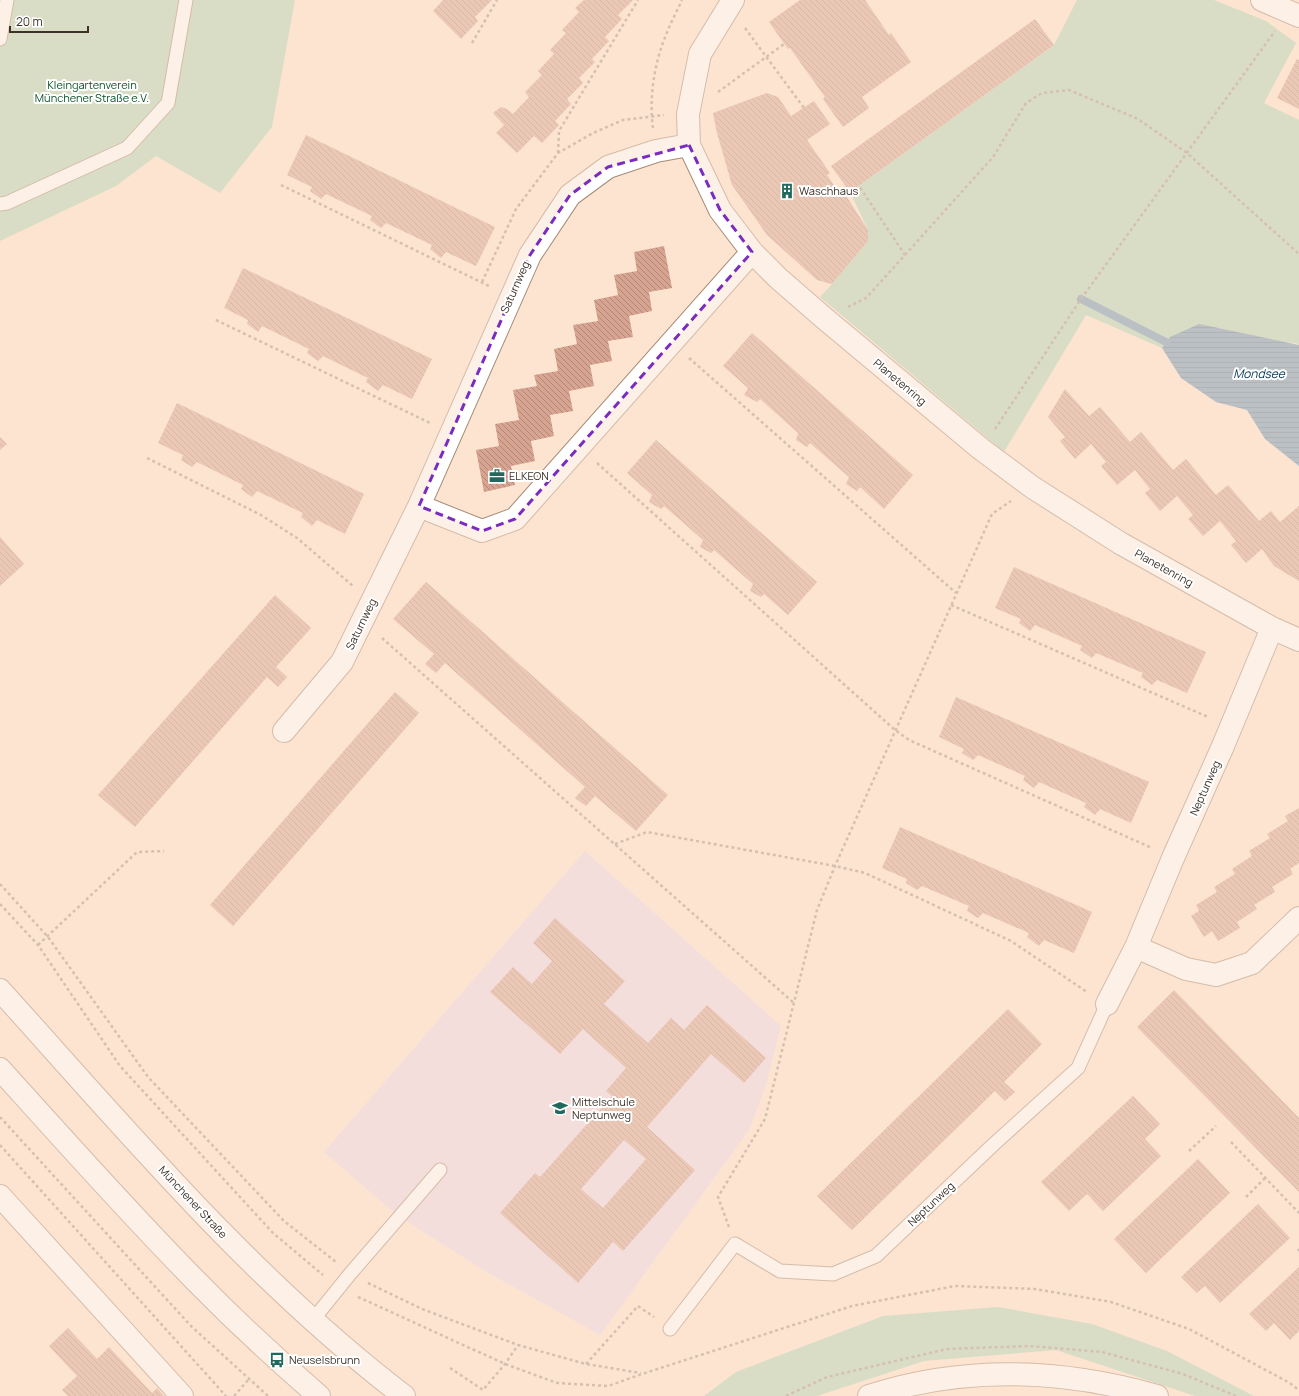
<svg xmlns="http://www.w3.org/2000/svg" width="1299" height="1396" font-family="Manrope,sans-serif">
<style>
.education{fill:#ebd8e9}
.green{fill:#b0d4b8}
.water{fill:url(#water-rules)}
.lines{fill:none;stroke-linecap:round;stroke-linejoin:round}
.stream{stroke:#6d94b5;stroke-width:8}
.building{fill:url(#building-back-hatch);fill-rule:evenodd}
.lane-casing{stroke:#a78c76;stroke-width:15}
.street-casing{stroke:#a78c76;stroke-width:24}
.secondary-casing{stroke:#a78c76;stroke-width:24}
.primary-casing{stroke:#a78c76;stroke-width:24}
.path{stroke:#a79586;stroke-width:2.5;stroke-dasharray:3 3;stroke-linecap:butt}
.lane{stroke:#fff;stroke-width:13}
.street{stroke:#fff;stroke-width:22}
.secondary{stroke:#fff;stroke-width:22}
.primary{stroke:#fff;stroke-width:22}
.marked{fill:none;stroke:#7b2cbf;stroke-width:3;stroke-dasharray:8 5;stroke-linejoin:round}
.labels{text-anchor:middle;stroke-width:4;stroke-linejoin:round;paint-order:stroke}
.park-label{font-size:11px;fill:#0b5229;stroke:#fff}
.poi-label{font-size:11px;fill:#3d3128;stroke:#fff;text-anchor:start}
.street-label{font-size:11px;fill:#3d3128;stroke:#fff}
.water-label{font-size:12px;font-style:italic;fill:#033657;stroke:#fff}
</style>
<defs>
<pattern id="water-rules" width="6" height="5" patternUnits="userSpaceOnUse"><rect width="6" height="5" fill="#6d94b5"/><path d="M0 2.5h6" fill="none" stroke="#5b7993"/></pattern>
<pattern id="building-back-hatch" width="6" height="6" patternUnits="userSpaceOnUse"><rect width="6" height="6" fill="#d7a492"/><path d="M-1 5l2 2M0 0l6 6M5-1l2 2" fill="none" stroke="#b08677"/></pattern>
</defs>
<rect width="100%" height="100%" fill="#fce4d1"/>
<path class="education" d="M585,851L781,1026L766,1085L749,1130L600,1335L485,1271L397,1215L324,1152Z"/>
<path class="green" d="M0,0H295L272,127L220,193L156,156L116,186L0,241Z
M1077,0H1214L1266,21L1296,43L1264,103L1299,120V345L1296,343L1170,337L1162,348L1086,315L1004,452L820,297L832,284L868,241V230L850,192L1054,45Z
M998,1307L1092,1324L1167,1351L1254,1396H1195L1056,1350L924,1361L817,1396H704L736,1372L883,1316Z"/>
<path class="water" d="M1199,324L1299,345V466L1265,439L1247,410L1216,402L1181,378L1162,348L1170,337Z"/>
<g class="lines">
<path class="stream" d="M1081,299L1166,342"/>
</g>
<path class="building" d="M443,0H492L475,17L478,21L461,39L433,11Z
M584,0H633L618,15L622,19L605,37L609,41L592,59L595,62L579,78L583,83L567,99L571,104L555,121L559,125L542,143L534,136L517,153L496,133L504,125L493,113L501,107L507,109L513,114L529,97L525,92L542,75L538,71L554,54L550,50L566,33L562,30L579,12L575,8Z
M800,0H865L889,35L891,33L911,62L862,97L869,108L843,127L823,99L825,97L790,48L788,49L769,22Z
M1035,19L1054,45L850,192L831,166Z
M1297,59L1299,60V109L1277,98Z
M767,93L778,97L791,116L814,101L830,124L807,140L830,173L827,175L842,197L845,194L868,230V241L832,284L817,280L767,235L732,185L717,133L713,113Z
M306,135L495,227L476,266L446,252L441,258L430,249L432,245L386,223L381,228L370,220L372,216L326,194L321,199L310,191L312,187L287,175Z
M664,246L672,288L649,292L652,311L629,316L633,337L608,341L612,361L590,365L594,386L569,391L573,411L550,415L554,436L531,441L535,461L511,466L515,485L484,492L476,450L499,446L495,424L519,420L513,390L537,386L534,375L558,371L554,349L577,344L573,325L598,321L594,300L618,295L614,275L637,271L634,252Z
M243,268L432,359L412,399L383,385L378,391L366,382L368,378L323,356L318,361L307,353L309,349L262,326L258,332L247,324L248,320L224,308Z
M752,333L913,475L884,509L860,487L857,491L846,484L849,477L810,443L807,447L796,440L798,433L760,399L757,402L744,395L748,388L723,366Z
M1065,389L1089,416L1100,407L1130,442L1141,432L1173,470L1186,459L1216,495L1228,485L1259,521L1271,511L1280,522L1299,506V581L1274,566L1262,549L1246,563L1231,545L1236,541L1220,521L1203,536L1188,519L1193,515L1177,496L1160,511L1145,493L1150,489L1135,470L1117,485L1101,466L1106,462L1091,444L1075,459L1060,441L1065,437L1048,417Z
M177,403L364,494L345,534L317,520L312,526L301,517L303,513L257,491L252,497L241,489L243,485L197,462L192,467L181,460L183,455L158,443Z
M0,437L7,444L0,450Z
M656,440L817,582L788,615L764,594L761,597L750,591L753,584L714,550L711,553L700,547L703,540L664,506L661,509L649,502L652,495L627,473Z
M0,537L24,564L0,586Z
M1014,567L1206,652L1187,693L1157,680L1152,685L1141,677L1143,673L1096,653L1092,658L1080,650L1082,646L1035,625L1030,631L1019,623L1021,619L995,608Z
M426,582L668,795L636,831L595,796L586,806L575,798L585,787L445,663L436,673L425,664L434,654L393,619Z
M275,595L311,628L276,667L287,677L278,687L267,677L135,827L98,795Z
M395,692L419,713L233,926L210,905Z
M956,697L1149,782L1131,823L1100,809L1095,815L1084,807L1086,803L1039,782L1034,788L1023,780L1025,776L978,755L973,760L962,753L964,749L939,737Z
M1299,808V863L1290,869L1293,874L1272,887L1275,892L1254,905L1257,909L1237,922L1240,928L1218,941L1212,931L1204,937L1191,916L1199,911L1196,905L1217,892L1214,887L1235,874L1232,869L1252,856L1249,851L1270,838L1267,834L1288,821L1285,816Z
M900,827L1092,912L1074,953L1044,940L1039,946L1027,937L1029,933L983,913L978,918L967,911L969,906L922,886L917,890L906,883L907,879L882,868Z
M555,918L625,981L604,1004L648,1043L671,1018L684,1030L707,1005L766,1058L744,1083L711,1054L647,1127L695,1170L623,1251L613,1242L578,1283L500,1213L535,1173L540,1177L612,1096L606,1091L626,1068L583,1029L560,1054L490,992L513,967L532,984L552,961L533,943ZM624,1140L646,1159L603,1208L581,1189Z
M1174,990L1299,1118V1192L1137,1027Z
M1008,1009L1042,1044L1004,1082L1015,1092L1005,1101L995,1091L852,1230L817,1196Z
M1133,1096L1160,1124L1145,1139L1161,1156L1103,1211L1087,1194L1069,1211L1041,1182Z
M1198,1159L1230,1193L1146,1273L1114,1239Z
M1258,1204L1290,1238L1220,1303L1205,1286L1197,1293L1181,1277Z
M1299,1267V1331L1290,1340L1274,1323L1266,1331L1249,1314Z
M68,1328L97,1359L109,1347L152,1393L157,1388L164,1396H68L62,1390L77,1376L49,1346Z"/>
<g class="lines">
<defs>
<path id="lane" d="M0,39L7,0
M0,204L7,203L127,148L168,103L186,0
M312,1321L350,1274L440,1170
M670,1329L735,1244L780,1271L833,1274L876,1256L994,1144L1078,1068L1107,1004"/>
<path id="street" d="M733,0L700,54L688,114L689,145L720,210L752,252L778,278L824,318L981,449L1032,487L1120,543L1272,628L1299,640
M1262,0L1299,16
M419,506L482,531L515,519L752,252
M284,731L342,662L419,506L530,255L570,195L608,167L656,151L689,145
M1136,947L1186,969L1216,975L1252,963L1299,918
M1107,1004L1136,947L1173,858L1223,746L1272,628
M0,1196L182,1396"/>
<path id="secondary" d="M869,1396C965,1365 1062,1369 1157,1396"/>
<path id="primary" d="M0,990C128,1132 252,1280 404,1396
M0,1069C64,1140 128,1212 195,1280C235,1321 276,1359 319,1396"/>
</defs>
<use href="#lane" class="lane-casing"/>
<use href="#street" class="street-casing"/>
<use href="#secondary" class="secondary-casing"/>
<use href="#primary" class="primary-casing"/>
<path class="path" d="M745,28L804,108
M472,43L497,0
M718,92L784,44
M653,128C649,99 654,66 664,40C669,26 676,13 682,0
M558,153L559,131L638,0
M281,185L489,286
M905,255L993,157L1026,103L1042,93L1069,90L1138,119L1187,153L1299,254
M482,282L516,209L558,153L593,133L623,120L664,115
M848,307L866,298L905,255L859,186
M216,320L430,423
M689,358L956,593
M995,429L1081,299L1275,31
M147,458L261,515L297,538L353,586
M597,463L895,730L909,740L1152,848
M951,605L1208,717
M382,638L795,1004
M615,844L647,832L835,866L865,873L1011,941L1087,992
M0,884L48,937L148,1077L284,1221L336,1262
M0,904L38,945L120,1066L273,1233L323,1275
M38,945L137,852L164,851
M0,1117L191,1326L268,1396
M1231,1142L1299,1213
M0,1145L226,1396
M1189,1151L1216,1126
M1246,1197L1265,1178
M729,1227L718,1197L765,1119L817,910L835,866L992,514L1011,501
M1298,1251L1299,1249
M368,1283L422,1309L518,1345L586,1364L641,1373
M358,1297L505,1364L557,1383L608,1386L642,1374L852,1306L955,1286L1035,1289L1111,1302L1189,1329L1288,1382L1299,1390
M586,1364L638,1306L654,1317
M450,1368L483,1390L505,1364L518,1345
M234,1396L249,1379
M786,1396L827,1377L947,1349L1029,1346L1102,1352L1183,1374L1236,1396"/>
<use href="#lane" class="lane"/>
<use href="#street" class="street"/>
<use href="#secondary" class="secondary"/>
<use href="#primary" class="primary"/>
</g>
<path d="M0 0H1299V1396H0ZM689,145L720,210L752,252L515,519L482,531L419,506L530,255L570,195L608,167Z" fill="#fce4d1" fill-opacity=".55" fill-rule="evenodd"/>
<path class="marked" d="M689,145L720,210L752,252L515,519L482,531L419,506L530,255L570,195L608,167Z"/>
<defs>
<symbol id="building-bare" viewBox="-9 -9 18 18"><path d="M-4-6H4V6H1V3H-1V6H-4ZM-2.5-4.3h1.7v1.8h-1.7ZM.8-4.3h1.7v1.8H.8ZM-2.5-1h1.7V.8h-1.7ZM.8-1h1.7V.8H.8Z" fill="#22695d" stroke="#fff" stroke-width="2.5" paint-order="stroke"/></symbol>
<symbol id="office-bare" viewBox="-9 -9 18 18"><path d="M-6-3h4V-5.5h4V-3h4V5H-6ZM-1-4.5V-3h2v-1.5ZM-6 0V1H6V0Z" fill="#22695d" stroke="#fff" stroke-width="2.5" paint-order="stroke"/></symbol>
<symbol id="school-bare" viewBox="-9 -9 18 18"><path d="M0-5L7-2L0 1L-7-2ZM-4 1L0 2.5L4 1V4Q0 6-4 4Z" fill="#22695d" stroke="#fff" stroke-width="2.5" paint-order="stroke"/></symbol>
<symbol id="bus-bare" viewBox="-9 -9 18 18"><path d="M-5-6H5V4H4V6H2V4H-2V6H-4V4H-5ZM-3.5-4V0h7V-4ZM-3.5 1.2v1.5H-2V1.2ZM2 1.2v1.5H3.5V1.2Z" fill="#22695d" stroke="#fff" stroke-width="2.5" paint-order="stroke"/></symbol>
</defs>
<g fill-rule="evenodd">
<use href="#building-bare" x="776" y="180" width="22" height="22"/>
<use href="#office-bare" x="486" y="465" width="22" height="22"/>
<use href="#school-bare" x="549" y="1097" width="22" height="22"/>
<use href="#bus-bare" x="266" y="1349" width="22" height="22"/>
</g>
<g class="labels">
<g class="park-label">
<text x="92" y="89">Kleingartenverein<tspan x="92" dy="13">Münchener Straße e.V.</tspan></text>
</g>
<g class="poi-label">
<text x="799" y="195">Waschhaus</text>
<text x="509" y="480">ELKEON</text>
<text x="572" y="1106">Mittelschule<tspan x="572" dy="13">Neptunweg</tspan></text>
<text x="289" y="1364">Neuselsbrunn</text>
</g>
<g class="street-label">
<text transform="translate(515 287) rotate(-66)" y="4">Saturnweg</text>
<text transform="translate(900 382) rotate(40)" y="4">Planetenring</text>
<text transform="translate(1164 568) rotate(29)" y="4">Planetenring</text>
<text transform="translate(361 624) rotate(-64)" y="4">Saturnweg</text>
<text transform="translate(1205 788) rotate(-66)" y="4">Neptunweg</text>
<text transform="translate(193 1202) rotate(47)" y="4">Münchener Straße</text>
<text transform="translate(931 1204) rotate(-43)" y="4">Neptunweg</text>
</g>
<g class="water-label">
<text x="1259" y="378">Mondsee</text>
</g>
</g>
<path d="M10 26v6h78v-6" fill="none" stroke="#3d3128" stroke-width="2"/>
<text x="16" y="26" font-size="12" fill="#3d3128" stroke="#ffffff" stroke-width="3" paint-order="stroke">20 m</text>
</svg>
